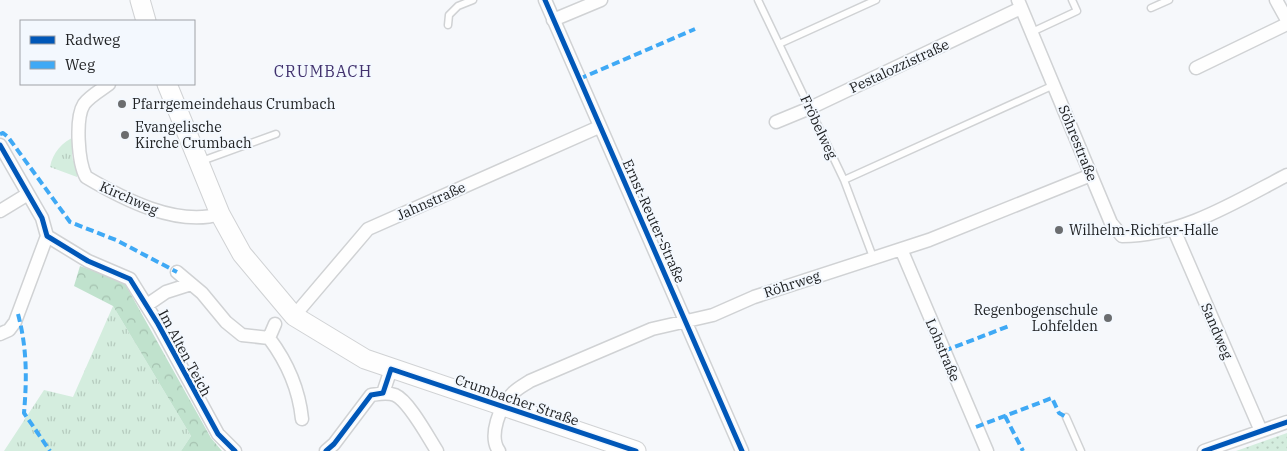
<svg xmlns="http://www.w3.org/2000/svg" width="1287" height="451" font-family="'IBM Plex Serif',serif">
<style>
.grass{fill:url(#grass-tufts)}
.forest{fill:url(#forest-crowns)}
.park{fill:url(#park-dots)}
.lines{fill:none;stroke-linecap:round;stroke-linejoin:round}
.service-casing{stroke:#d0d2d4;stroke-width:9}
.minor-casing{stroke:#d0d2d4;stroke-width:15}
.secondary-casing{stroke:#d0d2d4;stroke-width:21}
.service{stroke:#fefefe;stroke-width:6}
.minor{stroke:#fefefe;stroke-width:12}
.secondary{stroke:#fefefe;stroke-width:19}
.quiet{stroke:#3fa9f5;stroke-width:4;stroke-dasharray:8 4;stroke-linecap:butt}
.cycleway-casing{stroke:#f3f8fe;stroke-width:8}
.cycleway{stroke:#0057b8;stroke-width:5}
.poi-dot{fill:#6b6d6f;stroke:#f3f8fe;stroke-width:2}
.labels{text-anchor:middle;stroke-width:4;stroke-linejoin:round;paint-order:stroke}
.street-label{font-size:14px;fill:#202224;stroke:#f3f8fe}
.poi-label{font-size:14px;fill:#202224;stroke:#f3f8fe;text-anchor:start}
.quarter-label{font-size:16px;letter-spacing:1px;fill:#41316d;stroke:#f3f8fe}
</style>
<defs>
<pattern id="grass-tufts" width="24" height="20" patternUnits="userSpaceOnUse" patternTransform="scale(1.25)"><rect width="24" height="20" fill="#d4edde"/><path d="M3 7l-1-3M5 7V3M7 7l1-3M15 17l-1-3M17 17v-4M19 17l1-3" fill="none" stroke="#b6cbbe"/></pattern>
<pattern id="forest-crowns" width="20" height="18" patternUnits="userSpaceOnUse" patternTransform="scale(1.25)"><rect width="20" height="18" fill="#c0e2cd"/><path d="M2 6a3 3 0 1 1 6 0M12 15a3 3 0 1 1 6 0" fill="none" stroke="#a5c2b0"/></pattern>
<pattern id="park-dots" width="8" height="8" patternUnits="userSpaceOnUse" patternTransform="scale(1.25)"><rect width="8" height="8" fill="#d4edde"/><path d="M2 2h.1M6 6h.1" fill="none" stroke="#b6cbbe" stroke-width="1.8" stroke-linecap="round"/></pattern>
</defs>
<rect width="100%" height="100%" fill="#f6f8fb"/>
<path class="grass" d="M76,136L74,153L72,154L73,161H78L77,177L50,167C53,152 62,142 76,136Z
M113,306L191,436L181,451H4L44,390L73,397Z"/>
<path class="forest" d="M80,266L124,282L211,438L222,451H181L191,436L113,306L74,286Z"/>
<path class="park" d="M1287,433V451H1236Z"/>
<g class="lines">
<defs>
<path id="service" d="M758,0L844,180L873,257
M1151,8L1169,0
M448,25L449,15L458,6L473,0
M1032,32L1077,11L1072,0
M779,44L876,0
M199,162L276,134
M844,180L1054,85
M1066,417L1081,451"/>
<path id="minor" d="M545,0L742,451
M1018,0L1111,223L1122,236C1182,236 1235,202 1287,175
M1276,0L1287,20
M553,20L601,0
M1196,68L1287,24
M109,84C101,90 90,96 84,104C75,118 78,162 86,177C123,199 177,227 220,214
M776,122L810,108L1021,8
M0,145L42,218L47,236L88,261L130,279L158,324L218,434L235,451
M0,211L28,194
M1174,230L1261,431
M901,249L987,451
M177,272L202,293L226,322L242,335L269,338
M147,305L166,292L191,284
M294,316L368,229L599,127
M0,334L9,330L15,322L47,236
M269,338C287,362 299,389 302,419
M269,338L275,324
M383,393L391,369
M326,451L334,444L371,395C379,394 387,392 395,395C409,401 428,437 437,451
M499,451C488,436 500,405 513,393C518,388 524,385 530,381L652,329L713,315L754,297L929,240L1091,175
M1204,451L1287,422"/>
<path id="secondary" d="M140,0L146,21
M167,84L220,214L242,254L294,316L365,359L636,451"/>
</defs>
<use href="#service" class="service-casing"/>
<use href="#minor" class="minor-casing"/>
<use href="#secondary" class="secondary-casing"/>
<use href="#service" class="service"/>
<use href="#minor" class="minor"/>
<use href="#secondary" class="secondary"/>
<path class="quiet" d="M579,79L695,29
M0,134L3,133L8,137L70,222L116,240L177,272
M18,314C27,348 27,378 24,413L50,451
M944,351L1009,326
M1005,416L1023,451
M976,427L1052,398L1059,413L1066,417"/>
<defs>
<path id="cycleway" d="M545,0L742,451
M0,145L42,218L47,236L88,261L130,279L158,324L218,434L235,451
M326,451L334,444L371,395L383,393L391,369L636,451
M1204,451L1287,422"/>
</defs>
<use href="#cycleway" class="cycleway-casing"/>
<use href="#cycleway" class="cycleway"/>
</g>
<g class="poi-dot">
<circle cx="122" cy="104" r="5"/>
<circle cx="125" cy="135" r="5"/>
<circle cx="1059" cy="230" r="5"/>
<circle cx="1108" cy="318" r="5"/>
</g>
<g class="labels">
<g class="street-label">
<text transform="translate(899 66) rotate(-25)" y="5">Pestalozzistraße</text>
<text transform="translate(819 127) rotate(65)" y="5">Fröbelweg</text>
<text transform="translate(1078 143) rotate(68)" y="5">Söhrestraße</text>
<text transform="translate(129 198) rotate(24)" y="5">Kirchweg</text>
<text transform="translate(431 201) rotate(-24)" y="5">Jahnstraße</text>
<text transform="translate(654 221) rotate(66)" y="5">Ernst-Reuter-Straße</text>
<text transform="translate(792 284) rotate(-18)" y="5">Röhrweg</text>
<text transform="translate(1217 331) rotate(67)" y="5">Sandweg</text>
<text transform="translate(943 350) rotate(67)" y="5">Lohstraße</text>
<text transform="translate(185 353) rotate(62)" y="5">Im Alten Teich</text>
<text transform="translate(517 400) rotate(19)" y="5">Crumbacher Straße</text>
</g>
<g class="poi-label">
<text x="132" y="109">Pfarrgemeindehaus Crumbach</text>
<text x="135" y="132">Evangelische<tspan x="135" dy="16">Kirche Crumbach</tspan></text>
<text x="1069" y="235">Wilhelm-Richter-Halle</text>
<text x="1098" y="315" text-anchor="end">Regenbogenschule<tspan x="1098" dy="16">Lohfelden</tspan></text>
</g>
<g class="quarter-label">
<text x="323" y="77">CRUMBACH</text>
</g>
</g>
<rect x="20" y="20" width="175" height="65" fill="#f3f8fe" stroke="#9fa2a7"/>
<rect x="30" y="36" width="25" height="8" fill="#0057b8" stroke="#9fa2a7"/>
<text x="65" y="45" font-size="15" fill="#202224">Radweg</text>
<rect x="30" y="61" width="25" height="8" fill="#3fa9f5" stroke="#9fa2a7"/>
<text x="65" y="70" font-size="15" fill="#202224">Weg</text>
</svg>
